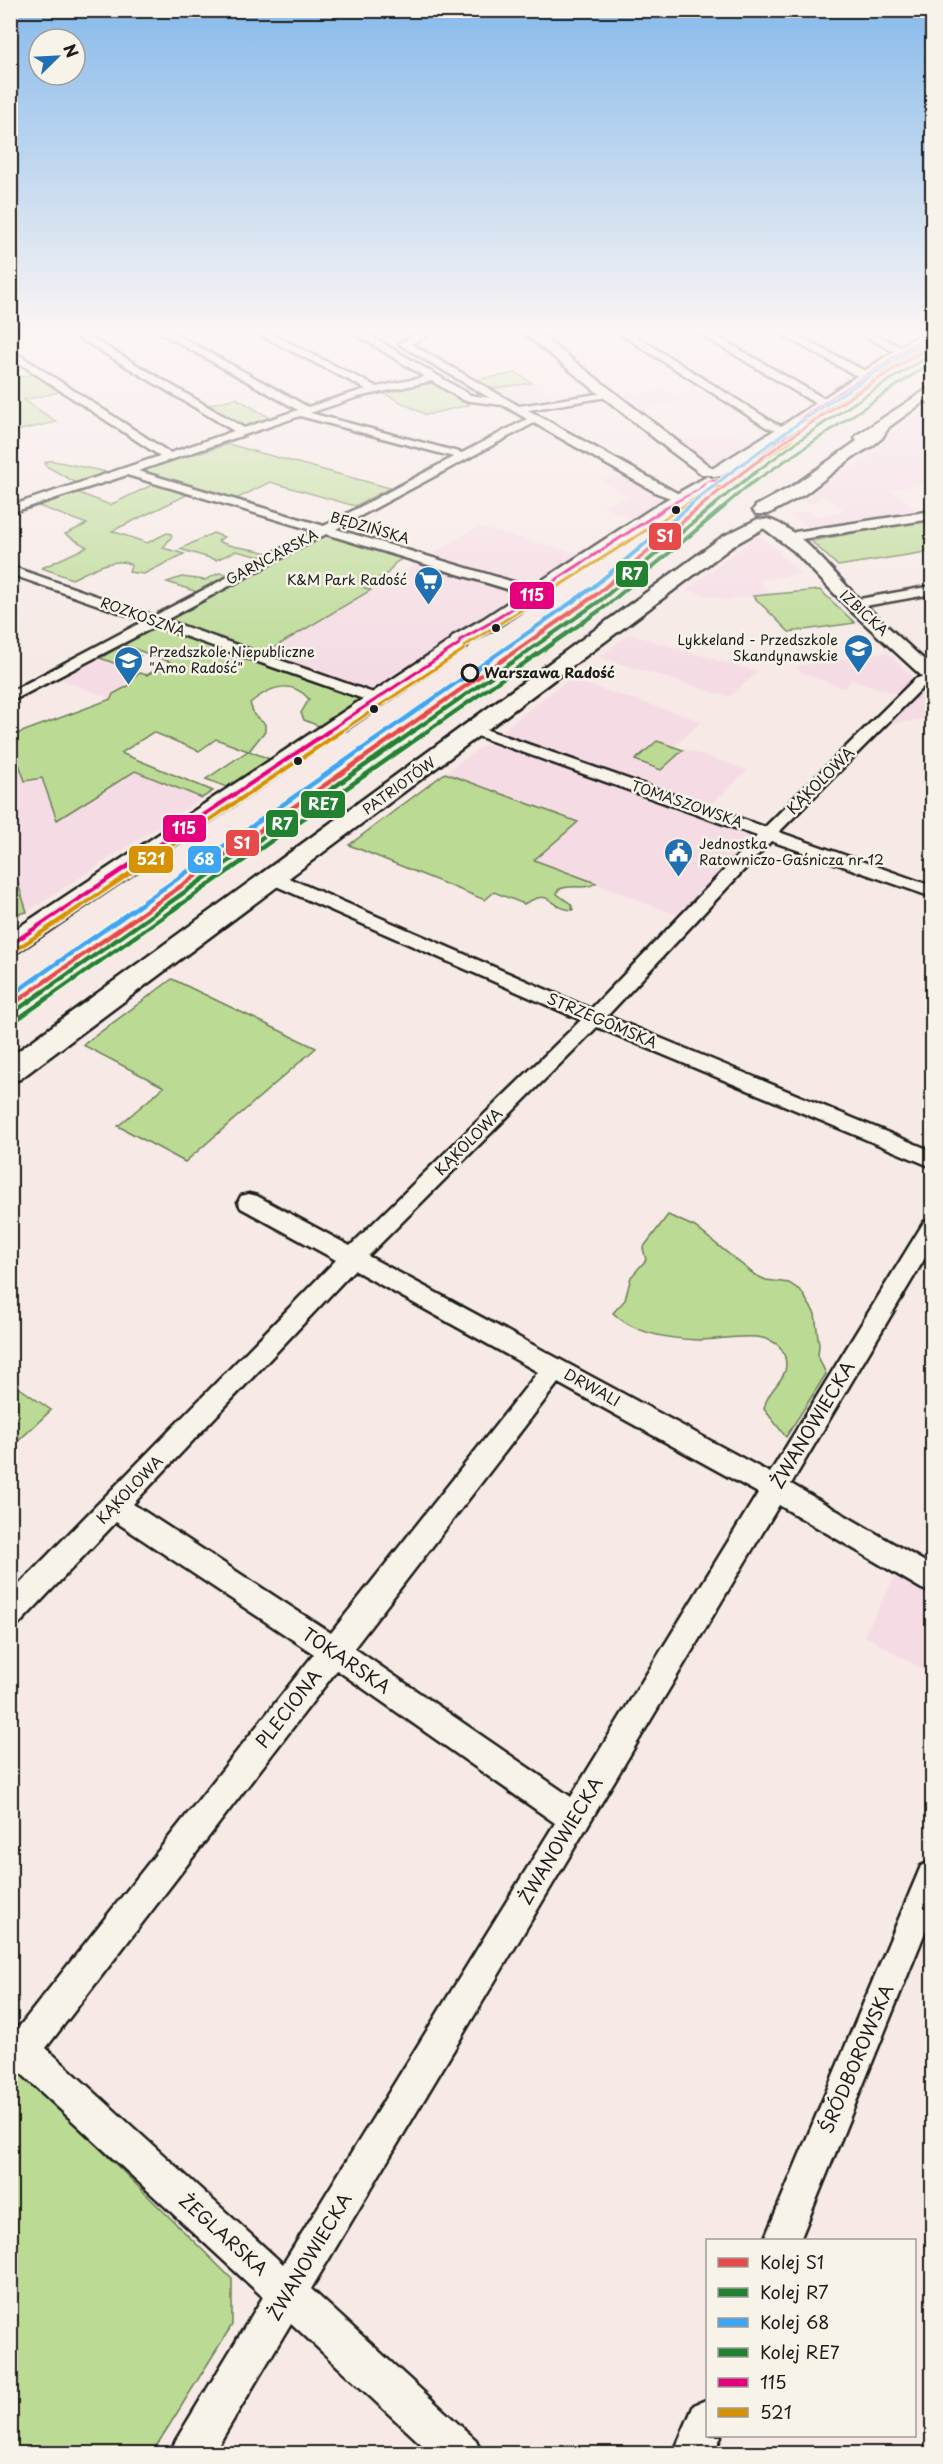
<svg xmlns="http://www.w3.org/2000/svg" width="943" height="2464" font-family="'Playpen Sans',sans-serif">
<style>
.built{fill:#f5dce4}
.green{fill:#bbdb94;stroke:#6c7c58;stroke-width:1.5}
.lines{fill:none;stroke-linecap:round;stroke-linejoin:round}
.minor-casing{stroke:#1c1c1c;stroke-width:5}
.tertiary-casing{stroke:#1c1c1c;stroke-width:5}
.secondary-casing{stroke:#1c1c1c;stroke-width:5}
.minor{fill:#f7f3e8;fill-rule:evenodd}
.tertiary{fill:#f7f3e8;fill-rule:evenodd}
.secondary{fill:#f7f3e8;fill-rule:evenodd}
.bus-1-far2-casing{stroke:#f7f3e8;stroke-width:4.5}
.bus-1-far1-casing{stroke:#f7f3e8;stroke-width:6}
.bus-1-casing{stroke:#f7f3e8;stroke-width:8}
.bus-2-far2-casing{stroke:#f7f3e8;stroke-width:4.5}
.bus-2-far1-casing{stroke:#f7f3e8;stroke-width:6}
.bus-2-casing{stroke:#f7f3e8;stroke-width:8}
.bus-1-far2{stroke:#e5007d;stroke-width:2}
.bus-1-far1{stroke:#e5007d;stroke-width:3}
.bus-1{stroke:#e5007d;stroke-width:4}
.bus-2-far2{stroke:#d69104;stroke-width:2}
.bus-2-far1{stroke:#d69104;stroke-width:3}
.bus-2{stroke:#d69104;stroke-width:4}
.rail-1-far2-casing{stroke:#f7f3e8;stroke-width:5}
.rail-1-far1-casing{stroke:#f7f3e8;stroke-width:7}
.rail-1-casing{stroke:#f7f3e8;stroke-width:8}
.rail-2-far2-casing{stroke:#f7f3e8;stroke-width:5}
.rail-2-far1-casing{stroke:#f7f3e8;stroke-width:7}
.rail-2-casing{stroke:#f7f3e8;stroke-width:8}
.rail-3-far2-casing{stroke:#f7f3e8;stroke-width:5}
.rail-3-far1-casing{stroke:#f7f3e8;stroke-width:7}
.rail-3-casing{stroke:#f7f3e8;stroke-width:8}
.rail-4-far2-casing{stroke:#f7f3e8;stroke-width:5}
.rail-4-far1-casing{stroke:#f7f3e8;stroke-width:7}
.rail-4-casing{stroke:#f7f3e8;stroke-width:8}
.rail-1-far2{stroke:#e74a4a;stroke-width:3}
.rail-1-far1{stroke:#e74a4a;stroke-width:4}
.rail-1{stroke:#e74a4a;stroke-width:4.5}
.rail-2-far2{stroke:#238132;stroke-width:3}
.rail-2-far1{stroke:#238132;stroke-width:4}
.rail-2{stroke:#238132;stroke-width:4.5}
.rail-3-far2{stroke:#3ea5f4;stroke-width:3}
.rail-3-far1{stroke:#3ea5f4;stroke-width:4}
.rail-3{stroke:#3ea5f4;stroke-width:4.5}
.rail-4-far2{stroke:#238132;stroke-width:3}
.rail-4-far1{stroke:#238132;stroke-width:4}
.rail-4{stroke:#238132;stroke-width:4.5}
.bus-dot{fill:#1c1c1c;stroke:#f7f3e8;stroke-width:2}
.stop-dot{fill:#f7f3e8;stroke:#1c1c1c;stroke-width:3}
.labels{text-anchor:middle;stroke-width:5;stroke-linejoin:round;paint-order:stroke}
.far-street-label{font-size:14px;fill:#1c1c1c;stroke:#f7f3e8}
.far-poi-label{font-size:14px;fill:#1c1c1c;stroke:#f7f3e8;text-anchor:end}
.far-stop-label{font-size:14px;font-weight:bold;fill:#1c1c1c;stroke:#f7f3e8;text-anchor:start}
.street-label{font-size:15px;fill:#1c1c1c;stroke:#f7f3e8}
.near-street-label{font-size:18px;fill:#1c1c1c;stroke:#f7f3e8}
.line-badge{stroke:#f7f3e8;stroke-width:2}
.badge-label{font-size:16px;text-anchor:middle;font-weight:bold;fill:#fff}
</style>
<rect width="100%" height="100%" fill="#f6e9e6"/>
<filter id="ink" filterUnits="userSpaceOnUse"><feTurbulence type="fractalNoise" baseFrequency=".0167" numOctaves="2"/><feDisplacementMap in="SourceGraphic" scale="12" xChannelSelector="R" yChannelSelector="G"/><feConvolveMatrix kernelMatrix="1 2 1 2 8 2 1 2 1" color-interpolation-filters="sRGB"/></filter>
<g filter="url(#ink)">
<path class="built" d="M543,330H612L623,336L554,346L535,331Z
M532,383L560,400L520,406L489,389Z
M665,390L683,402L636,409L620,396Z
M932,403V483L889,490L925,514L811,530L791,514L810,511L816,516L845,511L828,498L821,496L812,504L802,501L846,468L853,467L884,442L882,441Z
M735,433L749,442L715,463L704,464L676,442Z
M625,475L630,479L665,499L633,520L601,505L629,498L601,480Z
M477,527L581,554L535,585L528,586L428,557Z
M755,537H762L802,574L758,580L771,594L753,596L724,600L686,590Z
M416,564L439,571L442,568L517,590L514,593L521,595L372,693L260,656Z
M629,634L758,672L729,697L599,657Z
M887,652L913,677L897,694L853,680L844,688L801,672L795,666Z
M100,658L196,694L158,717L60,679Z
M569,679L702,721L675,746L748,770L708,807L506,737L503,730Z
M920,691H929L932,694V718L891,724Z
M497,744L753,833L754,838L678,915L533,860L578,822L445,773L484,745Z
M19,764L42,778L58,819L135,771L202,798L27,912L11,861L10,766Z
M897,1573L932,1592V1675L864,1635Z"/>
<path class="green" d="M38,373L64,391L24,400L57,422L11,432L10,379Z
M517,373L532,383L489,389L475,380Z
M433,382L469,405L426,415L381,392Z
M236,398L274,420C235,434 236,426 203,406Z
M228,444L390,488L355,506L270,482L234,500L137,471L192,451L200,453Z
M48,461H54L111,473L78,484L46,466L45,463Z
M156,483L191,493L112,531L147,543L167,533L171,534L172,536L163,548L184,554L144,574L129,572L131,565C116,555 87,572 72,579L42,568L87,547L65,534L87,524L36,505L74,491L110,505Z
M932,518V551L838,566L811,541L909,523V521Z
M213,533L224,537L218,541C232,549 251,547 267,553L260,557L236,551L216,560L180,549Z
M326,533L407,556L395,563L388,573L362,587L371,590L260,656L162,621Z
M219,573L233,575L200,593L167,582L182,577L205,580Z
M820,590L855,623L789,632L753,596Z
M158,626L214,646L212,651L219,659H253L363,699L321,727L304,720L301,713L309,699C291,678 268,688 250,703L254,715L265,724V731L249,751L272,760L229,788L206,779L248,751L216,739L199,751L153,732L121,753L213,791L202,798L135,771L57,820L42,778L25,781L19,764L11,766V736L111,699L113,694L130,685C131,678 133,676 140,673L147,675L170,662L124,645Z
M118,648L140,656L122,666L100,658Z
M657,741L683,750L661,770L635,760Z
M445,773L578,822L534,860L596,883C584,891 571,883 558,890L557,894L571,904L573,910C547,909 554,886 524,904L494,892L485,900L349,845Z
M15,874L27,912L11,915V875Z
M172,979L316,1048L185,1162L118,1126L164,1087L83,1045Z
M668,1215L695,1227L755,1275L766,1280L789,1283L801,1291L815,1314L819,1345L818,1356L826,1374L786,1437L764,1409C767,1390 786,1380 786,1365C785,1322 724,1341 699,1340C670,1339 634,1334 613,1313L625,1300L631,1277L646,1260L643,1248Z
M11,1382L51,1410L11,1448Z
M10,2060L232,2279V2325L152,2453H11Z"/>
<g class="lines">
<defs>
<path id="minor" d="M66,330H78L244,428L298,410L156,330H168L308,407L366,389L251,330H264L377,387L425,377L349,330H361L470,395L490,398L399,344L416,334L411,330H422L427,335L425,337L411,344L519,406L611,392V396L607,397L528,410L682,496L676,500L657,493L534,423L336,529L540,590L542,593L540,596H530L326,534L166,620L382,696L384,699L382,702H372L156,626L10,702V692L144,621L10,574V566L154,616L315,531L127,475L10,513V506L160,456L10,357V349L170,453L234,431ZM432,381L463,400L503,405L527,419L462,453L310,413L358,397ZM300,416L454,457L324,526L138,471Z
M614,330H626L774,423L795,431L790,434L766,427Z
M694,330H706L830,402L825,405L813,402Z
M774,330H786L873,375L868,378L855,375Z
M854,330H866L909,351L904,354L891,350Z
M922,394L932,397V403L918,399L917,397Z
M932,511V519L795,540L789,536L795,532Z
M932,586V594L854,608L847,604L854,600Z
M932,673V682L925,685L779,832L932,886V897L771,841L607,1016L932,1151V1167L597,1027L368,1256L770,1473L924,1222L932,1220V1246L791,1484L932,1566V1593L922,1589L779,1505L311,2289L476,2440L482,2454H432L291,2323L213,2454H170L176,2440L263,2297L10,2063V2024L19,2027L314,1654L116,1522L20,1623L10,1627V1594L336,1260L241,1208L238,1202L241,1196L249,1194L257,1196L350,1246L581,1020L267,882L264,878L267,874H279L591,1009L757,836L469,733L466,730L469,727H479L765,827L915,679ZM354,1270L538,1372L331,1633L133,1504ZM558,1383L758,1493L571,1797L354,1648ZM337,1670L555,1823L283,2264L46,2048Z
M932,1861V1915L800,2240H764L921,1866Z
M708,2399V2436H721L714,2454H673L694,2405Z"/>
<path id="tertiary" d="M520,330H534L713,469L715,472L713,475H703L669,450Z
M767,519C801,528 836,577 861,601C884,624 908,645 932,667V681L926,680L852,612L794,551L762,527L759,524L762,521Z"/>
<path id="secondary" d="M926,330H932V338L798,429L721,476L715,477L707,472L786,423Z
M932,386V396L889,427L882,438L872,446L853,457L805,494L768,514H756L753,510L756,506L793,486L857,441L855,438L857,435Z
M708,476L716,481L704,494L674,510L497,627L469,643L466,648L19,951L10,953V933L450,641L453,636L483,619L662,502Z
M758,519L764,520L767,524L764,528L734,545L20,1079L10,1082V1057L722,537Z"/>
</defs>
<use href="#minor" class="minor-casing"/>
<use href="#tertiary" class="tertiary-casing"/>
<use href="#secondary" class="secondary-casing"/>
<use href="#minor" class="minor"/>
<use href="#tertiary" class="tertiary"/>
<use href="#secondary" class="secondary"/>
<defs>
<path id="bus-1-far2" d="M708,481L722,480L723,476L784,437L804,416L932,332
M666,507L698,490L708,481"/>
<path id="bus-1-far1" d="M327,732L459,644L460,640L490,623L669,506"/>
<path id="bus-1" d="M10,945L329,731"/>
<path id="bus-2-far2" d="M709,488L726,486L730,481L789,443L808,422L932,341
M681,507L713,487"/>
<path id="bus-2-far1" d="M340,732L463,650L466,645L684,506"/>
<path id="bus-2" d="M14,951L342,731"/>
</defs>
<use href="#bus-1-far2" class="bus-1-far2-casing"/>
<use href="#bus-1-far1" class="bus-1-far1-casing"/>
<use href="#bus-1" class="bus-1-casing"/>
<use href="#bus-2-far2" class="bus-2-far2-casing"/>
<use href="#bus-2-far1" class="bus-2-far1-casing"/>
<use href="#bus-2" class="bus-2-casing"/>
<use href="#bus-1-far2" class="bus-1-far2"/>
<use href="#bus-1-far1" class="bus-1-far1"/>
<use href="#bus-1" class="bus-1"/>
<use href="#bus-2-far2" class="bus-2-far2"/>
<use href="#bus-2-far1" class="bus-2-far1"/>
<use href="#bus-2" class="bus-2"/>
<defs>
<path id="rail-1-far2" d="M700,507C772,446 852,395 932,345"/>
<path id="rail-1-far1" d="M400,732L597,594L701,506"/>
<path id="rail-1" d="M10,1006L402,731"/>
<path id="rail-2-far2" d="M712,507C780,450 856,400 932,354"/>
<path id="rail-2-far1" d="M412,732L601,600L713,506"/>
<path id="rail-2" d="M14,1012L414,731"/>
<path id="rail-3-far2" d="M688,507C763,444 845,391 928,339"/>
<path id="rail-3-far1" d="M386,732L592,588L690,506"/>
<path id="rail-3" d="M10,996L388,731"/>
<path id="rail-4-far2" d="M723,507L749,485L932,362"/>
<path id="rail-4-far1" d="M426,732L606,606L725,506"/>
<path id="rail-4" d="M19,1018L428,731"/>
</defs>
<use href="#rail-1-far2" class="rail-1-far2-casing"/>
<use href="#rail-1-far1" class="rail-1-far1-casing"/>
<use href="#rail-1" class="rail-1-casing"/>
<use href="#rail-2-far2" class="rail-2-far2-casing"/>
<use href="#rail-2-far1" class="rail-2-far1-casing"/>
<use href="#rail-2" class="rail-2-casing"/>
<use href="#rail-3-far2" class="rail-3-far2-casing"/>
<use href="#rail-3-far1" class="rail-3-far1-casing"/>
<use href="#rail-3" class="rail-3-casing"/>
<use href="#rail-4-far2" class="rail-4-far2-casing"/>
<use href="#rail-4-far1" class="rail-4-far1-casing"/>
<use href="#rail-4" class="rail-4-casing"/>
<use href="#rail-1-far2" class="rail-1-far2"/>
<use href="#rail-1-far1" class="rail-1-far1"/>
<use href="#rail-1" class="rail-1"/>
<use href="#rail-2-far2" class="rail-2-far2"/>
<use href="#rail-2-far1" class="rail-2-far1"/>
<use href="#rail-2" class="rail-2"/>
<use href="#rail-3-far2" class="rail-3-far2"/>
<use href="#rail-3-far1" class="rail-3-far1"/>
<use href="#rail-3" class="rail-3"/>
<use href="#rail-4-far2" class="rail-4-far2"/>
<use href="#rail-4-far1" class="rail-4-far1"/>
<use href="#rail-4" class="rail-4"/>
</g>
</g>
<linearGradient id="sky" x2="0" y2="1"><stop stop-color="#87baeb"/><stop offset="0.49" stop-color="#fbf5f4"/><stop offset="1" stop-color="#fbf5f4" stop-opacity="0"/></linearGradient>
<rect width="943" height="675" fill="url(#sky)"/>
<defs>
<symbol id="supermarket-pin" viewBox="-11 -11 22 30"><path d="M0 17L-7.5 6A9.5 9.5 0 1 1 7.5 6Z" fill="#1f6fb2" stroke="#f7f3e8"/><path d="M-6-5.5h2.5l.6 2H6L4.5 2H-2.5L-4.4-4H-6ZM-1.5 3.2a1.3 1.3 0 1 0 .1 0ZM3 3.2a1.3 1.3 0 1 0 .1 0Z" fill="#fff"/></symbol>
<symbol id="school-pin" viewBox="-11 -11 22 30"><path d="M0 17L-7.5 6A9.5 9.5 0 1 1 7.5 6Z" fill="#1f6fb2" stroke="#f7f3e8"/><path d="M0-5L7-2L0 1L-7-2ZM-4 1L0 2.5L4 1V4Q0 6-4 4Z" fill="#fff"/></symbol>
<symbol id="civic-pin" viewBox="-11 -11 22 30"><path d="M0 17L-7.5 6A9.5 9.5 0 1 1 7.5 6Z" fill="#1f6fb2" stroke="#f7f3e8"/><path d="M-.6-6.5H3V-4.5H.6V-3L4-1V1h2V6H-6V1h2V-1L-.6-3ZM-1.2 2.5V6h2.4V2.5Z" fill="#fff"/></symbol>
</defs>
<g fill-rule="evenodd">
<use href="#supermarket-pin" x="412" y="564" width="33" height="45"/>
<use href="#school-pin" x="842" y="632" width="33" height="45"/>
<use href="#school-pin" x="112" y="644" width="33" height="45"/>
<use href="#civic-pin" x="662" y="836" width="33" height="45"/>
</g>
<g class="bus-dot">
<circle cx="676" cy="510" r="5"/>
<circle cx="496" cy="628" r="5"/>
<circle cx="374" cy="709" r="5"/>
<circle cx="298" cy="761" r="5"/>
</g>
<circle class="stop-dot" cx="470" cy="673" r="8"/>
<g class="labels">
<g class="far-street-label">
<text transform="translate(370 528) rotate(16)" y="5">BĘDZIŃSKA</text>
<text transform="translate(272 557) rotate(-28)" y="5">GARNCARSKA</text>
<text transform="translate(864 613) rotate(43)" y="5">IZBICKA</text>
<text transform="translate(143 617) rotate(20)" y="5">ROZKOSZNA</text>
<text transform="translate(399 786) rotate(-36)" y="5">PATRIOTÓW</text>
<text transform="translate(687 804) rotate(19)" y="5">TOMASZOWSKA</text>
</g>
<g class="far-poi-label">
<text x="407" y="585">K&amp;M Park Radość</text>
<text x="838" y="645">Lykkeland - Przedszkole<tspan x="838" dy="16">Skandynawskie</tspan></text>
<text x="149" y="657" text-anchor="start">Przedszkole Niepubliczne<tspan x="149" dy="16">"Amo Radość"</tspan></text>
<text x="699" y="849" text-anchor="start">Jednostka<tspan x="699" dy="16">Ratowniczo-Gaśnicza nr 12</tspan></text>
</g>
<g class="far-stop-label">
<text x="484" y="678">Warszawa Radość</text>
</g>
<g class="street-label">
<text transform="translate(821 781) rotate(-45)" y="5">KĄKOLOWA</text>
<text transform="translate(602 1021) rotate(23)" y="5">STRZEGOMSKA</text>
<text transform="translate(469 1142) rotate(-45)" y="5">KĄKOLOWA</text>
<text transform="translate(592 1388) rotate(29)" y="5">DRWALI</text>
<text transform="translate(130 1490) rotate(-46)" y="5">KĄKOLOWA</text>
</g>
<g class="near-street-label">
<text transform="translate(813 1425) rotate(-59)" y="6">ŻWANOWIECKA</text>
<text transform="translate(346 1661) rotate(34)" y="6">TOKARSKA</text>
<text transform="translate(289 1709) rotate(-52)" y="6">PLECIONA</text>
<text transform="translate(561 1841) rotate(-59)" y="6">ŻWANOWIECKA</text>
<text transform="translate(857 2059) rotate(-67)" y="6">ŚRÓDBOROWSKA</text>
<text transform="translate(223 2235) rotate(42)" y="6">ŻEGLARSKA</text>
<text transform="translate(310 2257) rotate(-59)" y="6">ŻWANOWIECKA</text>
</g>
</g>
<g class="line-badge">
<rect x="648" y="522" width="34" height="29" rx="6" fill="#e74a4a"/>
<rect x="615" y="560" width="34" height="28" rx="6" fill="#238132"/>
<rect x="509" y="581" width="46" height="29" rx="6" fill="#e5007d"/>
<rect x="300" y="790" width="46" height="29" rx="6" fill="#238132"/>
<rect x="265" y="809" width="34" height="29" rx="6" fill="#238132"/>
<rect x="162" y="814" width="45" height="29" rx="6" fill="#e5007d"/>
<rect x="225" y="829" width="35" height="28" rx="6" fill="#e74a4a"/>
<rect x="128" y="845" width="46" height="29" rx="6" fill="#d69104"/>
<rect x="187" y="845" width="35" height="29" rx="6" fill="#3ea5f4"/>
</g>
<g class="badge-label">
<text x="665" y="542">S1</text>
<text x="632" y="580">R7</text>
<text x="532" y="601">115</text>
<text x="323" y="810">RE7</text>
<text x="282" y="830">R7</text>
<text x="184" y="834">115</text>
<text x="242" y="849">S1</text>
<text x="151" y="865">521</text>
<text x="204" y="865">68</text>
</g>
<rect width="943" height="2464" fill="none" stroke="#f7f3e8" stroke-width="36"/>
<rect x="18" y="18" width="907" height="2428" fill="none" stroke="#1c1c1c" stroke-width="2" filter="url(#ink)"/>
<rect x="706" y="2239" width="210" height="198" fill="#f7f3e8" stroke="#9f9d96" stroke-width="1.5"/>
<rect x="718" y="2258" width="30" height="9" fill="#e74a4a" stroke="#9f9d96" stroke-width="1.5"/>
<text x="760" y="2269" font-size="18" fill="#1c1c1c">Kolej S1</text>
<rect x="718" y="2288" width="30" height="9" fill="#238132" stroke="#9f9d96" stroke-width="1.5"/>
<text x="760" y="2299" font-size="18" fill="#1c1c1c">Kolej R7</text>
<rect x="718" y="2318" width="30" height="9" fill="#3ea5f4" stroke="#9f9d96" stroke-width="1.5"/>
<text x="760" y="2329" font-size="18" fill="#1c1c1c">Kolej 68</text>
<rect x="718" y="2348" width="30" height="9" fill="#238132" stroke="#9f9d96" stroke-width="1.5"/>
<text x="760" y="2359" font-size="18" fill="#1c1c1c">Kolej RE7</text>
<rect x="718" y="2378" width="30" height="9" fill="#e5007d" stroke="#9f9d96" stroke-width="1.5"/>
<text x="760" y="2389" font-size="18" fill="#1c1c1c">115</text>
<rect x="718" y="2408" width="30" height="9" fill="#d69104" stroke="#9f9d96" stroke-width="1.5"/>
<text x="760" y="2419" font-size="18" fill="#1c1c1c">521</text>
<g transform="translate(57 57) rotate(66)"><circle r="28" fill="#f7f3e8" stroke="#9f9d96" stroke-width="1.5"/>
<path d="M0-4.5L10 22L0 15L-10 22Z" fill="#1f6fb2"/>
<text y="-9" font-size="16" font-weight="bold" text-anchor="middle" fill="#1c1c1c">N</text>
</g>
</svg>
